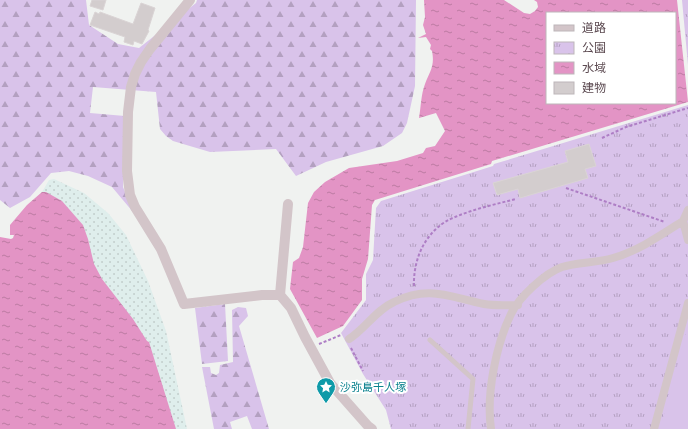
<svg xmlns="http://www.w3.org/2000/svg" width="688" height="429" font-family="'Titillium Web','Noto Sans JP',sans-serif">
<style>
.forest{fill:url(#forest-firs)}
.sand{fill:url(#sand-dots)}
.park{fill:url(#park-tufts)}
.pitch{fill:#d9c3ea}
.water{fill:url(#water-ripples);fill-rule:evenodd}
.pier{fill:#f0f2f0}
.building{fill:#d3cdce;stroke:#dad4d5}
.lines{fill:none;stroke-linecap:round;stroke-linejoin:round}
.path{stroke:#ae7ec5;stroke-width:2;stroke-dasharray:3 2;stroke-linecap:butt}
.service{stroke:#d3c5c9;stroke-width:5}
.pedestrian{stroke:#d3c5c9;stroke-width:8}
.minor{stroke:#d3c5c9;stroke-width:10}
.labels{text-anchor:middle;stroke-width:4;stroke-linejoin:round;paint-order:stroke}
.culture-label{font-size:11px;fill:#0d838f;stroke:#fff;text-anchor:start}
</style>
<defs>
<pattern id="forest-firs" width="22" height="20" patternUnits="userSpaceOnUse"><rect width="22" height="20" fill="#d9c3ea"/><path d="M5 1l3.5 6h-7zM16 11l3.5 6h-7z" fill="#b3a0c0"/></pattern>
<pattern id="sand-dots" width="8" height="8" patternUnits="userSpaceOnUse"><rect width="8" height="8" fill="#dfeeec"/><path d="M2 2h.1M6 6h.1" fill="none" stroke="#c2cecc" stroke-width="1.8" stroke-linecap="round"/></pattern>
<pattern id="park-tufts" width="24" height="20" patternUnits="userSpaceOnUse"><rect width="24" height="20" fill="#d9c3ea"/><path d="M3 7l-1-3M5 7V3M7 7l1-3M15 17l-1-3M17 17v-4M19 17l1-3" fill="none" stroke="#b3a0c0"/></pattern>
<pattern id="water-ripples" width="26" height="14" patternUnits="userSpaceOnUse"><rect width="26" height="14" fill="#e394c5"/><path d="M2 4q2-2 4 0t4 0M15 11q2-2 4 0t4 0" fill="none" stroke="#bb7ba2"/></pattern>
</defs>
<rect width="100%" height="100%" fill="#f0f2f0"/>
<path class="forest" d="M0,0H86L89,25L118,44L139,48L196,3L197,0H416L415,86L407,123L402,133L383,146L326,162L296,176L276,149L210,152L173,141L166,136L160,129L156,92L93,87L90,113L125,116L123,187L133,212L112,187L88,176L69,171L51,173L30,197L10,208L0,200Z
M225,304L228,361L202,364L195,308Z
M238,307L246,308L248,316L239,326L269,429H252L247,416L230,422L232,429H214L202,367H210L211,373L216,375L219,373L220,365L233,362L232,310Z"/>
<path class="sand" d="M54,179L84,193L108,213L126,235L148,281L166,331L187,429H146L30,203L42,192L49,180Z"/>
<path class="park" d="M682,0H688V65Z
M688,105V429H391L386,410L363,374L341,333L366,300V274L373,260L376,208L381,201L493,166L494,164Z"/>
<path class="pitch" d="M688,326V429H660Z"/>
<path class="water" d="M424,0H677L688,102L492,161L491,164L375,200L372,205L368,259L362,279V300L343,326L317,338L290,289L293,262L299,258L303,247L308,203L314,192L325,182L349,168L397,161L423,153L426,148L435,146L445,131L436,113L419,118C421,107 421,94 425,84C430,71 435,66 432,51L430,49L431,45L426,37L418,38L426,34L423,25L425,17ZM547,13H675V103H547Z
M42,192H46L62,201L83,225L88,239L94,264L102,279L133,319L147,341L149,342L176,429H0V237L11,239L13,238L14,235H10V225L27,205Z"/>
<path class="pier" d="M504,0H534L537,2L538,7L535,11L530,14L524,13Z"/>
<path class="building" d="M92,0H106L103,10L90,6Z
M141,3L155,8L148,30L149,31L142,44L134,41L133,45L124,42L125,37L90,25L95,12L99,14L100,12L133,24Z
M589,144L596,166L585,169L588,178L520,198L518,189L497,195L493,183L568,162L565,151Z"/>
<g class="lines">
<path class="path" d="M602,138L626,127L688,108
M566,188L665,222
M414,286C413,257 427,228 455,217C474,209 496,204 516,199
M319,344L341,335
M351,348L363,371"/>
<path class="service" d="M430,340L473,379L468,429"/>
<path class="pedestrian" d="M688,210L683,221L688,240
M349,339C365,329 376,310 394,302C429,285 449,297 484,304C495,306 506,305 518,305
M491,429C486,394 496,345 511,314C519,297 545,273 562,267C578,262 597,263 613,258C638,251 661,235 683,221
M654,429L688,303"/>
<path class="minor" d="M190,0L150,49L141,62L135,74L131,87L128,112L127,171L130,195L135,207L161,249L184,304L262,295H280
M288,204L280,295L291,308L305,337L330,383L368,426L372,429"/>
</g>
<defs>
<symbol id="sight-pin" viewBox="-11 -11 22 30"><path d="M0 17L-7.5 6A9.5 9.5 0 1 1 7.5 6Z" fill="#0f9aa8" stroke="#fff"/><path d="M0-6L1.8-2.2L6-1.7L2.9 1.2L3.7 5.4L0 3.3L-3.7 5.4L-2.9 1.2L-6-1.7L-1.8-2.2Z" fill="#fff"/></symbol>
</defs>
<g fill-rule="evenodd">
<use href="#sight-pin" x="315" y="376" width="22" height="30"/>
</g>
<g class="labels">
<g class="culture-label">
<text x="340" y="391">沙弥島千人塚</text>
</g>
</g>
<rect x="546" y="12" width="130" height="92" fill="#ffffff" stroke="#bdb6b9"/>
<rect x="554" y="25" width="20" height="6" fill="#d3c5c9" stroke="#bdb6b9"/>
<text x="582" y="32" font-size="12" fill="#5b4950">道路</text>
<rect x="554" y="42" width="20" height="12" fill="url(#park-tufts)" stroke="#bdb6b9"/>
<text x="582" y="52" font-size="12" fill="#5b4950">公園</text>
<rect x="554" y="62" width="20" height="12" fill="url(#water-ripples)" stroke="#bdb6b9"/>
<text x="582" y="72" font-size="12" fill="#5b4950">水域</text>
<rect x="554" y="82" width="20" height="12" fill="#d3cdce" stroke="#bdb6b9"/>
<text x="582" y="92" font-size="12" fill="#5b4950">建物</text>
</svg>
